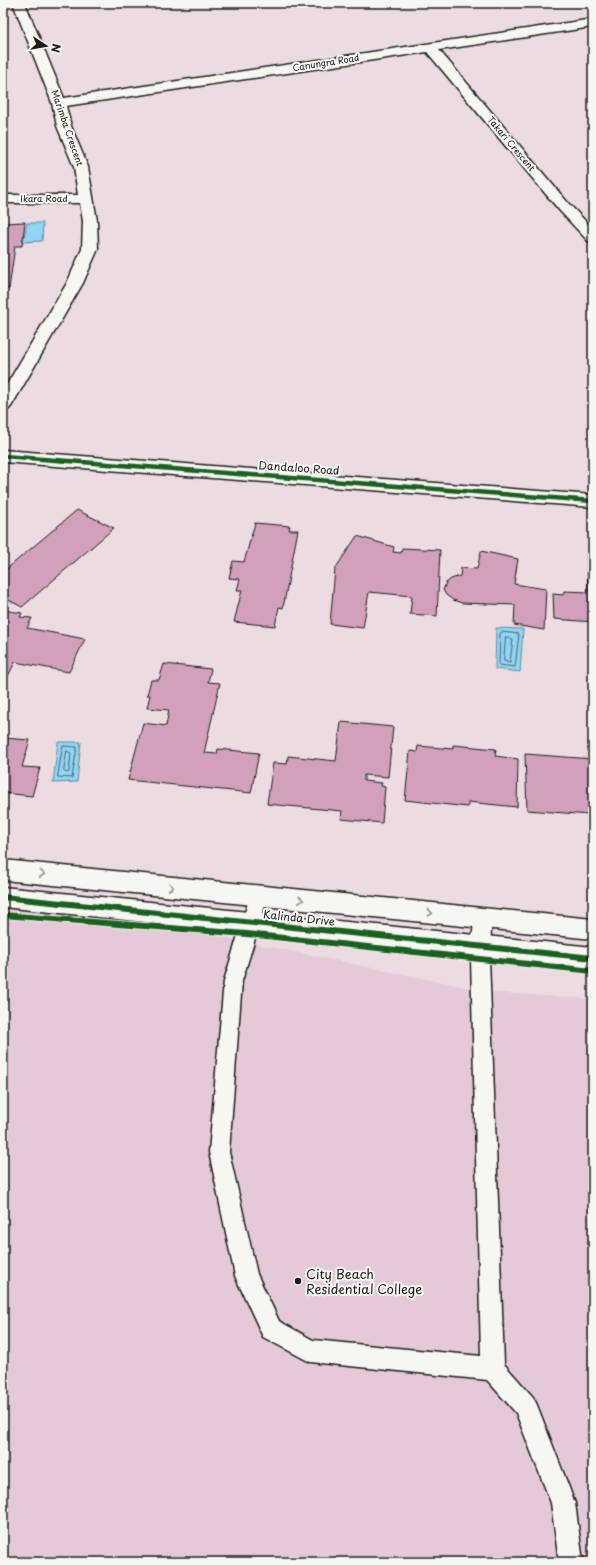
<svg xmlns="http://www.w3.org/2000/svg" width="596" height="1565" font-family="'Playpen Sans',sans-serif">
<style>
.built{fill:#e4cad6}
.water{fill:#91d4f3;stroke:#628a9d}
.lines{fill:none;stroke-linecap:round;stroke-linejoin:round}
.shore{stroke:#4b6672;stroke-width:1}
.building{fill:#d3a0bb;stroke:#1c1c1c}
.lane-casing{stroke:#1c1c1c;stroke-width:3}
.street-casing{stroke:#1c1c1c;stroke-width:3}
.secondary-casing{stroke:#1c1c1c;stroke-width:3}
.lane{fill:#f6f6f2;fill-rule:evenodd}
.street{fill:#f6f6f2;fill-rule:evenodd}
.secondary{fill:#f6f6f2;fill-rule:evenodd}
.cycleway-far1-casing{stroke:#f6f6f2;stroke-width:6}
.cycleway-casing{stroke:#f6f6f2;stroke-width:8}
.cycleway-far1{stroke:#1b5e20;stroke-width:4.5}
.cycleway{stroke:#1b5e20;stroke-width:6}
.oneway{stroke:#949492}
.poi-dot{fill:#1c1c1c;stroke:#f6f6f2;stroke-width:1.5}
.labels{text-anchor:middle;stroke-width:4;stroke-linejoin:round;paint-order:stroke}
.far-street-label{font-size:9px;fill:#1c1c1c;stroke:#f6f6f2}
.street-label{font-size:11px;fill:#1c1c1c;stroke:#f6f6f2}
.near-poi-label{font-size:13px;fill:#1c1c1c;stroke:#f6f6f2;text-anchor:start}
</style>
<rect width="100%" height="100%" fill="#ecdce2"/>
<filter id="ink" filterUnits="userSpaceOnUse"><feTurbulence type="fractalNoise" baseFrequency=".025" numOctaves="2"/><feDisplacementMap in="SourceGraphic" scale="8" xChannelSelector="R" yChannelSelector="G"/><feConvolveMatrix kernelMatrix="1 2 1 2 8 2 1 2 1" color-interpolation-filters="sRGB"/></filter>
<g filter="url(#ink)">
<path class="built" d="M3,892L490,992L593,999V1562H3Z"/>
<path class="water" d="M27,223H43L42,241L23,242Z
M496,628L523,629L520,672L495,669Z
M58,742H81L77,782L53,783Z"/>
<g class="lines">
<path class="shore" d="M502,632L519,634L515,667L499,665L500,634Z
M506,637L513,639L510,662L504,660Z
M63,746L77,747L72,778L58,777Z
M67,751L71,753L69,772L66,773L64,771Z"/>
</g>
<path class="building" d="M25,222L22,246H15L9,289H3V223Z
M77,510L114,528L22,607L3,597V572Z
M255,523L290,526L289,530H298L283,608L279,607L275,626L234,622L242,590H237L240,579L229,578L233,561L244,562Z
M357,536L394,547L393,552L401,553L402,548L440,550L437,616L410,614L412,596L369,592L363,628L330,624L335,569Z
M481,551L518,559L514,584L546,589L544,630L514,625L515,605L462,603L453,600L446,595L443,590L446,583L451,579L460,576L461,568L477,569Z
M587,554L593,555V622L554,619L553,594L563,595L564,591L588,592Z
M3,610L22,613L20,617L32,618L27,628L85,639L69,672L15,662L3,686Z
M164,664L211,669L208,682L220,683L204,753L217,754L218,749L259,753L251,793L128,780L143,723L166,726L169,710L147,708L150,695H147L151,680H159Z
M341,722L393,727L388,777L364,775V781L382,783L381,786L385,787L382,823L341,819L342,811L267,804L273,763L287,764L288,756L336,761Z
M3,738L30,740L22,767L40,768L32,796L3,793Z
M453,745L496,749L495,756L518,759L517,807L468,802V807L405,800L410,751L417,752L418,746L453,749Z
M525,754L593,759V826H591L590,815L527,810Z"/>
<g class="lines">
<defs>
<path id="lane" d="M259,888L265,891L268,896L242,981L229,1152L257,1274L279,1321L313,1340L481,1356L471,958L474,918L477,912L483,910L489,912L492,918L489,958L504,1364L533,1397L537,1405L575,1503L583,1562H559L551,1503L516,1413L487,1380L310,1362L263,1337L235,1276L209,1152L224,981L250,896L253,891Z"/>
<path id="street" d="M13,3H25L64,98L593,19V27L439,50L569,204L593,229V243L588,241L559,210L427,52L66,106L71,126L88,167L97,221L98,249L83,283L12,405L9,409L3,410V391L67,283L82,249L83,221L80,203H3V195H78L74,167L57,126L52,103Z
M3,450L593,495V507L3,462Z"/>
<path id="secondary" d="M3,860L593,919V939L3,880Z
M3,887L593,947V969L3,907Z"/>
</defs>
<use href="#lane" class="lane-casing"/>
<use href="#street" class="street-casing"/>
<use href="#secondary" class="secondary-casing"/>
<use href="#lane" class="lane"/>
<use href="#street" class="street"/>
<use href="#secondary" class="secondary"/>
<defs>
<path id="cycleway-far1" d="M3,456L593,501"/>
<path id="cycleway" d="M3,897L593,958
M3,915L247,934L593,971"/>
</defs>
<use href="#cycleway-far1" class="cycleway-far1-casing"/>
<use href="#cycleway" class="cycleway-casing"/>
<use href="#cycleway-far1" class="cycleway-far1"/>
<use href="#cycleway" class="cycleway"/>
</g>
<defs><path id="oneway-chevron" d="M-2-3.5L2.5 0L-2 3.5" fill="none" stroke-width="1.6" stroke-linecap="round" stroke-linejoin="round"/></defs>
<g class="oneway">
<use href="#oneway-chevron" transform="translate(42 874) rotate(6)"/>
<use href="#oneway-chevron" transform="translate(171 887) rotate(6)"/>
<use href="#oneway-chevron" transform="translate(301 900) rotate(6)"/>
<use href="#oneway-chevron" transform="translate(430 913) rotate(6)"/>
</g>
</g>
<circle class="poi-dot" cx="298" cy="1281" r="4"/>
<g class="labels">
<g class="far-street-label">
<text transform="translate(326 63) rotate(-9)" y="3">Canungra Road</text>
<text transform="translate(67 128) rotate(71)" y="3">Marimba Crescent</text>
<text transform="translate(511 144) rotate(50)" y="3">Takari Crescent</text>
<text x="44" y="202">Ikara Road</text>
</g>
<g class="street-label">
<text transform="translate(299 468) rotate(4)" y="4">Dandaloo Road</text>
<text transform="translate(299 918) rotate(6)" y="4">Kalinda Drive</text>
</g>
<g class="near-poi-label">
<text x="306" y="1279">City Beach<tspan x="306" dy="15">Residential College</tspan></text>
</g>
</g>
<rect width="596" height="1565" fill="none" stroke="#f6f6f2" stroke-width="16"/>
<rect x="8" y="8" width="580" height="1549" fill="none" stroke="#1c1c1c" stroke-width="1.5" filter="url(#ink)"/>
<g transform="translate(46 46) rotate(102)" stroke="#f6f6f2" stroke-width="3" paint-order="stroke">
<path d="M0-3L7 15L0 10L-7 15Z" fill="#1c1c1c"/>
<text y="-6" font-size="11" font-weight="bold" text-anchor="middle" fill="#1c1c1c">N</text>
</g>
</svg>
